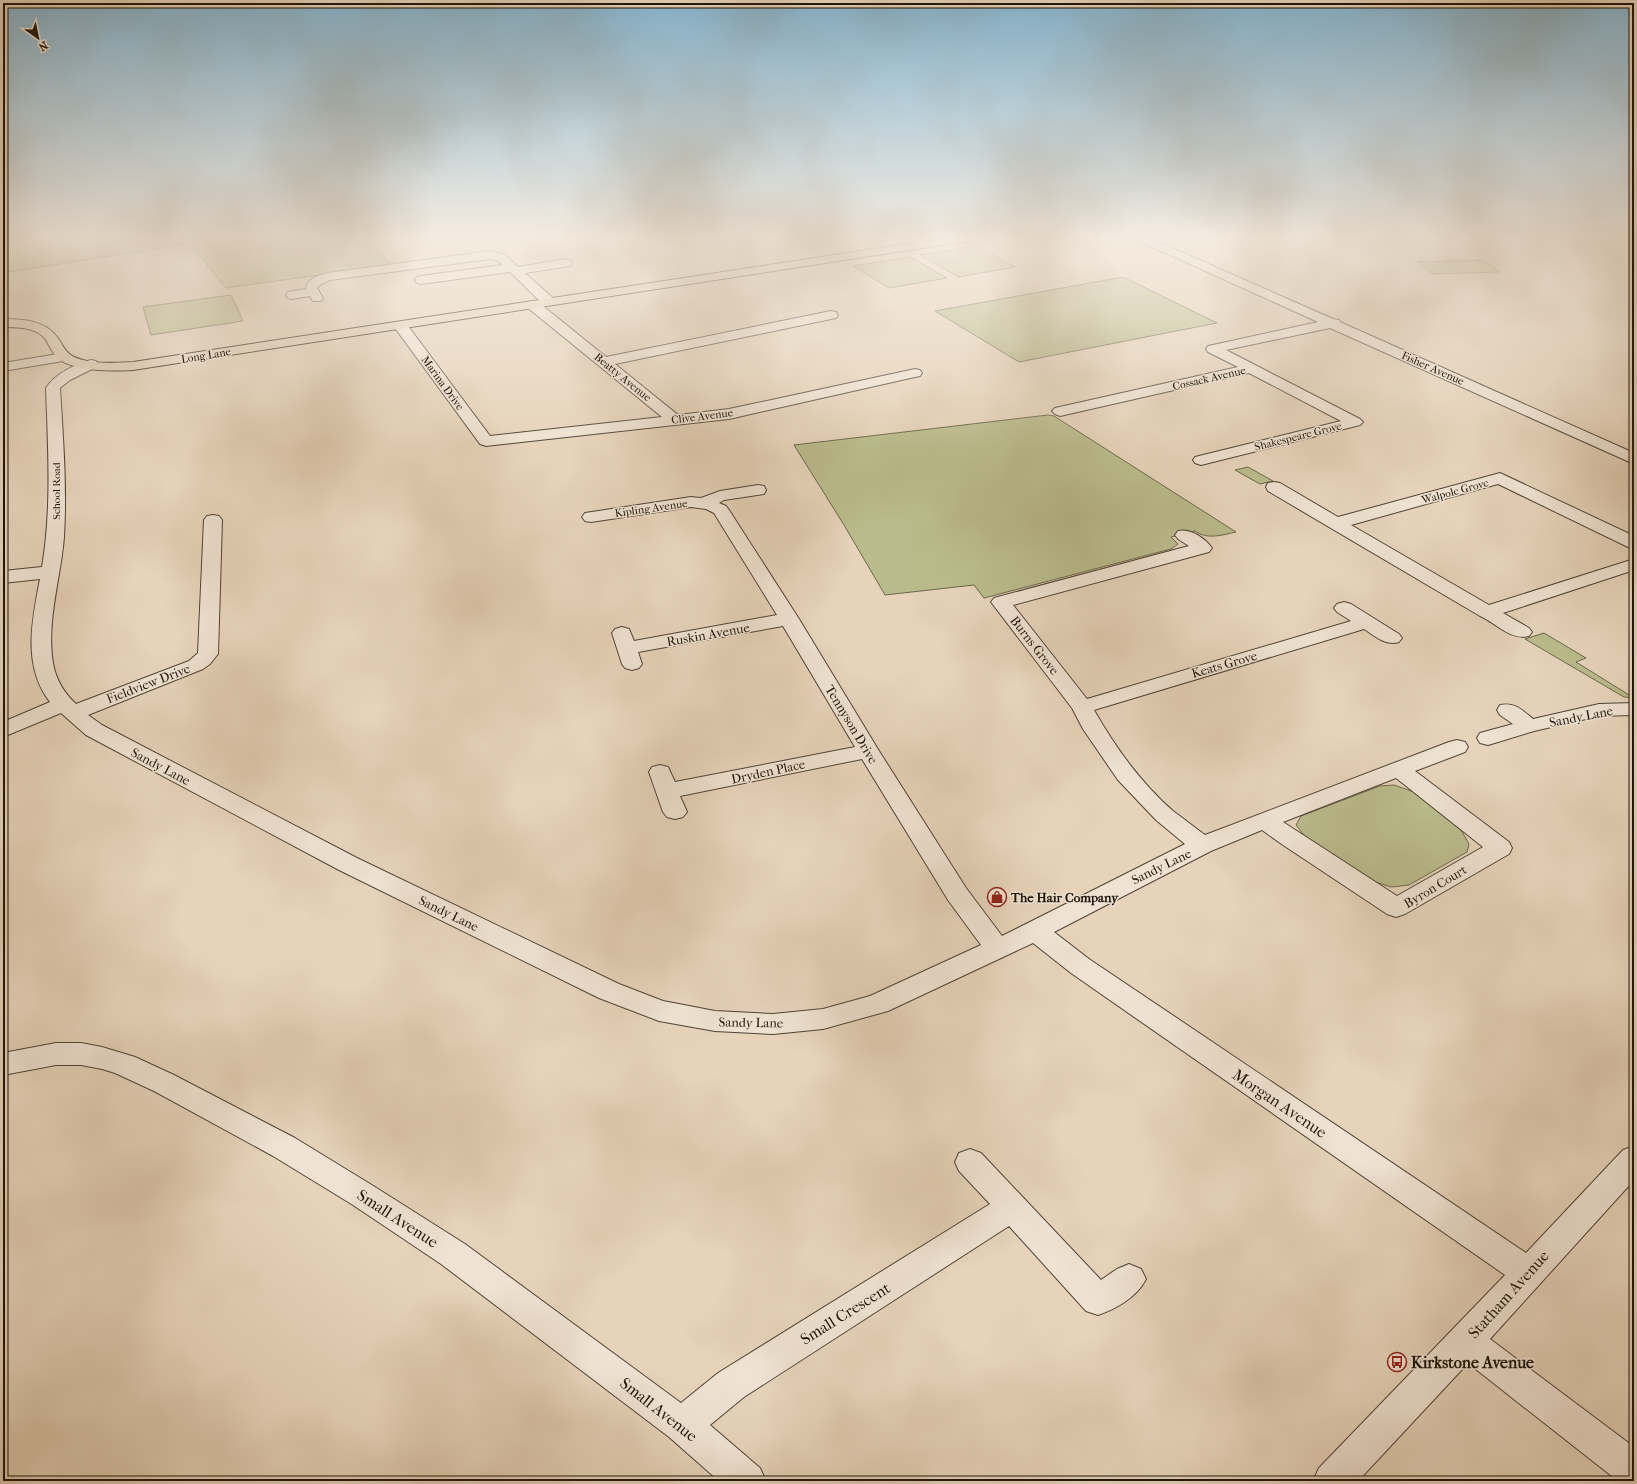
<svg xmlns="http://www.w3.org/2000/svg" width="1637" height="1484" font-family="'IM FELL French Canon',serif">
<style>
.green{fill:#babb8c;stroke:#6c684b}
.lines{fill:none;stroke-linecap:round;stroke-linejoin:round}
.minor-casing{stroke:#4f4436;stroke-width:2}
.major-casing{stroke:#1d140a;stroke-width:2}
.minor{fill:#efe2d2;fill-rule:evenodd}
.major{fill:#e6d3ba;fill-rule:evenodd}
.labels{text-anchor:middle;stroke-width:3;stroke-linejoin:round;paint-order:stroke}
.far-street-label{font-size:11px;fill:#1d140a;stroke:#efe2d2}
.street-label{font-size:13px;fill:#1d140a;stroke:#efe2d2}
.poi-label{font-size:13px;font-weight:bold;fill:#1d140a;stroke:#efe2d2;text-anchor:start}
.near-street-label{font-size:16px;fill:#1d140a;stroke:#efe2d2}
.near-poi-label{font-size:16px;font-weight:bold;fill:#1d140a;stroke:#efe2d2;text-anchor:start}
</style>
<rect width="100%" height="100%" fill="#e6d3ba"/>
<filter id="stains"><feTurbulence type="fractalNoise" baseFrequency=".005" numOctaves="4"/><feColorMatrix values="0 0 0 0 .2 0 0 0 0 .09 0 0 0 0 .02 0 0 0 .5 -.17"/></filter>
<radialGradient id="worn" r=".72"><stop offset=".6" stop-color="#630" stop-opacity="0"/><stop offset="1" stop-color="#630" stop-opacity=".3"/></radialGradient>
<path class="green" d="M3,239H368L391,265L226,288L189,243L180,245L3,273Z
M976,246L1015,267L959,277L920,255Z
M910,257L947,278L889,288L853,266Z
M1483,260L1500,272L1433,274L1417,262Z
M1123,277L1217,323L1019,362L935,311Z
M231,295L243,321L151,335L143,307Z
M1048,415L1054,416L1236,532C1222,535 1207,540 1195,531L1171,537L1178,544L1171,549L984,598L974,585L885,595L844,525L794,445Z
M1248,467L1273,481L1260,484L1235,470Z
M1544,633L1586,658L1576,662L1634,698L1624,697L1525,639Z
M1394,785L1414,792L1461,830L1469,844L1467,852L1409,885L1391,887L1369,880L1307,839L1296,825L1301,816L1380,786Z"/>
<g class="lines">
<defs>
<path id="minor" d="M1137,239H1152L1333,319L1339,320L1340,322L1634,453V464L1330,328L1226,350L1360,419L1363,422L1360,425L1201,465L1195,463L1193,460L1195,457L1341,421L1249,373L1060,416L1055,414L1052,411L1055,408L1238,367L1208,352L1206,349L1208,346L1213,345L1318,322L1139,241Z
M490,251L506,255L518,267L566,259L570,260L572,263L570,266L525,273L554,299L555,302L554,305H544L510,272L421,284L417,283L415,280L417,277L421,276L503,265L498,261L490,259L330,280L318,286L317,288L323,298L321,301H313L310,296L292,299L288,298L286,295L288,292L306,289C306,279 319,275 328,273Z
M533,301L538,302L606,357L831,311L836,312L838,315L836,318L831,319L615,364L678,415L729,409L915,369L920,370L922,373L920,376L915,377L729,419L486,446L480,444L395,328L393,325L395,322H405L490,436L662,417L528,308L527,305L528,302Z
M64,353L69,354L71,357L69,360L3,371V363Z
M91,360L96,361L98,364L96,367L70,380L60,388C63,438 67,487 64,537C61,578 46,621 53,663C56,680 64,693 76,704L189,661L198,653L204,520L207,516L213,515L219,516L222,520L218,654L210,664L203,669L88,715L102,725L357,858L619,984L663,1001L715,1011L773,1014L823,1009L870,996L981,945L948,900L862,759L680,796L687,812L683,817L675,819L667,817L663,812L649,772L652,767L660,765L668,767L675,782L855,747L783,626L638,652L642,664L639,668L632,670L625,668L622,664L612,633L615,629L622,627L629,629L634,641L777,615L714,513L706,509L691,507L591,522L585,521L582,517L585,513L691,497L701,498L720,491L758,485L764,486L766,490L764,494L724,500L719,503L726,506L729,510L799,619L879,751L966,888L1002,936L1185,844L1156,820L1118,780L1083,729L1072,708L991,602L994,598L1189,546L1178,539L1175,535L1178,531C1190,528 1205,538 1212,548L1209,552L1013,605L1087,699L1351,621L1337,612L1334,608L1337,604L1344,602L1351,604L1399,634L1402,638L1399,642C1385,646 1375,636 1364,629L1094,710C1115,747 1141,783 1173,811C1184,819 1194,827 1205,835L1449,742L1457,740L1465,742L1468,747L1465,752L1415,771L1509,842L1512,848L1509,854L1405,914L1396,917L1387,914L1283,845L1262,830L1211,851L1054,932L1089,959L1526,1253L1623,1150L1634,1146V1180L1490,1339L1634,1447V1481H1618L1468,1363L1358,1481H1313L1319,1468L1505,1275L1071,973L1033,943L888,1011L823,1029L773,1034L715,1031L659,1021L599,998L339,870L86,735L61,713L3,737V722L50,702C22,666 32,620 40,579L3,583V571L42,567C52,508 48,448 46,388C55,374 75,364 91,360ZM1396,778L1483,847L1397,896L1283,822Z
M1500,473L1634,536V548L1628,547L1498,484L1351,525L1489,605L1634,559V570L1503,613L1529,628L1532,632L1529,636C1511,641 1496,623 1480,616L1268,491L1266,487L1268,483L1274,482L1280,483L1338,517Z
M1634,703V715L1599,716L1534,731L1488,745L1480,743L1477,738L1480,733L1513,724L1500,715L1497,710L1500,705C1515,702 1522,710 1533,719L1599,704Z
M56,1043H81L102,1047L135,1057L174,1075L295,1138L375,1187L465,1244L681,1403L718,1373L990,1204L959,1171L955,1162L959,1153L970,1149L981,1153L1101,1280L1117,1269L1129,1264L1141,1269L1146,1279C1137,1297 1116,1309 1098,1315L1086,1311L1009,1226L744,1397L710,1425L760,1468L766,1481H719L669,1437L441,1264L353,1205L273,1156L154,1091L115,1073L102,1069L81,1065H56L3,1075V1053Z"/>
<path id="major" d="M939,239H967L965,241L961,242L133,370C112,371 78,372 60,360C53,355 50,347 46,340C37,327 17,327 3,327V319C21,319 45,320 57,337C62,343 64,351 72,356C90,365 114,363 133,362Z"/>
</defs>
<use href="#minor" class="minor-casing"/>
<use href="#major" class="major-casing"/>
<use href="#minor" class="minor"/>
<use href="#major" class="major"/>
</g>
<linearGradient id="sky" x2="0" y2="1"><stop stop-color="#87b6d1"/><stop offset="0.53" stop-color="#f4ebe0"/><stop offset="1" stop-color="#f4ebe0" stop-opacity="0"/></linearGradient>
<rect width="1637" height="447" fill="url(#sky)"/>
<defs>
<symbol id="shop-ring" viewBox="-11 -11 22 22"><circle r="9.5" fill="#efe2d2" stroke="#8f2418" stroke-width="1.5"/><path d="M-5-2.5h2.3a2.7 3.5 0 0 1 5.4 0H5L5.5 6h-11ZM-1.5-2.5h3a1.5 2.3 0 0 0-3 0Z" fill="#8f2418"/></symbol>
<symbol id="bus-ring" viewBox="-11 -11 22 22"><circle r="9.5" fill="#efe2d2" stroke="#8f2418" stroke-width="1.5"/><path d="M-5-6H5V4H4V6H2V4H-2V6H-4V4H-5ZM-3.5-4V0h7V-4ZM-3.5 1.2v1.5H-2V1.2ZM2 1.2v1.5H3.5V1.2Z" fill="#8f2418"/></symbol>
</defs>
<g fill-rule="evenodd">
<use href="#shop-ring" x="986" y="886" width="22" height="22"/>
<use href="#bus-ring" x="1386" y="1351" width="22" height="22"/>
</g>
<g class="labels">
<g class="far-street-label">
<text transform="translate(206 355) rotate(-9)" y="4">Long Lane</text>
<text transform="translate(1433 368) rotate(24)" y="4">Fisher Avenue</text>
<text transform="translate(623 377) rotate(39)" y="4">Beatty Avenue</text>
<text transform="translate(1209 378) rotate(-13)" y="4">Cossack Avenue</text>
<text transform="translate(443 383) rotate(54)" y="4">Marina Drive</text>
<text transform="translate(702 416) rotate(-7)" y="4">Clive Avenue</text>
<text transform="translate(1298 436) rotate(-14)" y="4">Shakespeare Grove</text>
<text transform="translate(56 491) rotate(-90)" y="4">School Road</text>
<text transform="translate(1455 491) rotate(-15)" y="4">Walpole Grove</text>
<text transform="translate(651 508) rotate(-8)" y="4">Kipling Avenue</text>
</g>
<g class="street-label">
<text transform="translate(708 634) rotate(-10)" y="5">Ruskin Avenue</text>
<text transform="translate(1035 645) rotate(52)" y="5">Burns Grove</text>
<text transform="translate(1224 664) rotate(-16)" y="5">Keats Grove</text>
<text transform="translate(148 683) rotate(-21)" y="5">Fieldview Drive</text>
<text transform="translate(1581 716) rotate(-11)" y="5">Sandy Lane</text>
<text transform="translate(852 724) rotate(59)" y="5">Tennyson Drive</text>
<text transform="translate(161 766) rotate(28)" y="5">Sandy Lane</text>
<text transform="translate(768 771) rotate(-12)" y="5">Dryden Place</text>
<text transform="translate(1161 866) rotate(-26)" y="5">Sandy Lane</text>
<text transform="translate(1435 886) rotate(-31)" y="5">Byron Court</text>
<text transform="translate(449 913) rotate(26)" y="5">Sandy Lane</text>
<text transform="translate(751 1022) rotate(1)" y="5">Sandy Lane</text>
</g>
<g class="poi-label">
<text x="1011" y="902">The Hair Company</text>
</g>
<g class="near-street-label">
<text transform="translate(1280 1103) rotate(34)" y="6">Morgan Avenue</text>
<text transform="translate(398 1218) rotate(33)" y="6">Small Avenue</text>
<text transform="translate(1508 1294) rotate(-48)" y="6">Statham Avenue</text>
<text transform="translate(845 1313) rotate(-32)" y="6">Small Crescent</text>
<text transform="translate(659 1409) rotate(38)" y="6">Small Avenue</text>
</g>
<g class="near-poi-label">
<text x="1411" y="1368">Kirkstone Avenue</text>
</g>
</g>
<rect width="1637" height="1484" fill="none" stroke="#e6d3ba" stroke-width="16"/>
<rect x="4" y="4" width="1629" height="1476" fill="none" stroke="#1d140a" stroke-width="2"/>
<rect x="8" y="8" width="1621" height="1468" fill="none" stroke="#1d140a"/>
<g transform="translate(38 38) rotate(147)" stroke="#efe2d2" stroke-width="3" paint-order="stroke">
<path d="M0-3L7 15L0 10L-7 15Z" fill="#1d140a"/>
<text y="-6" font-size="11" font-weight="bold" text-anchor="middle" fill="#1d140a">N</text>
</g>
<rect width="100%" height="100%" filter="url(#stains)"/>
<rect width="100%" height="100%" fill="url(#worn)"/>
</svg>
